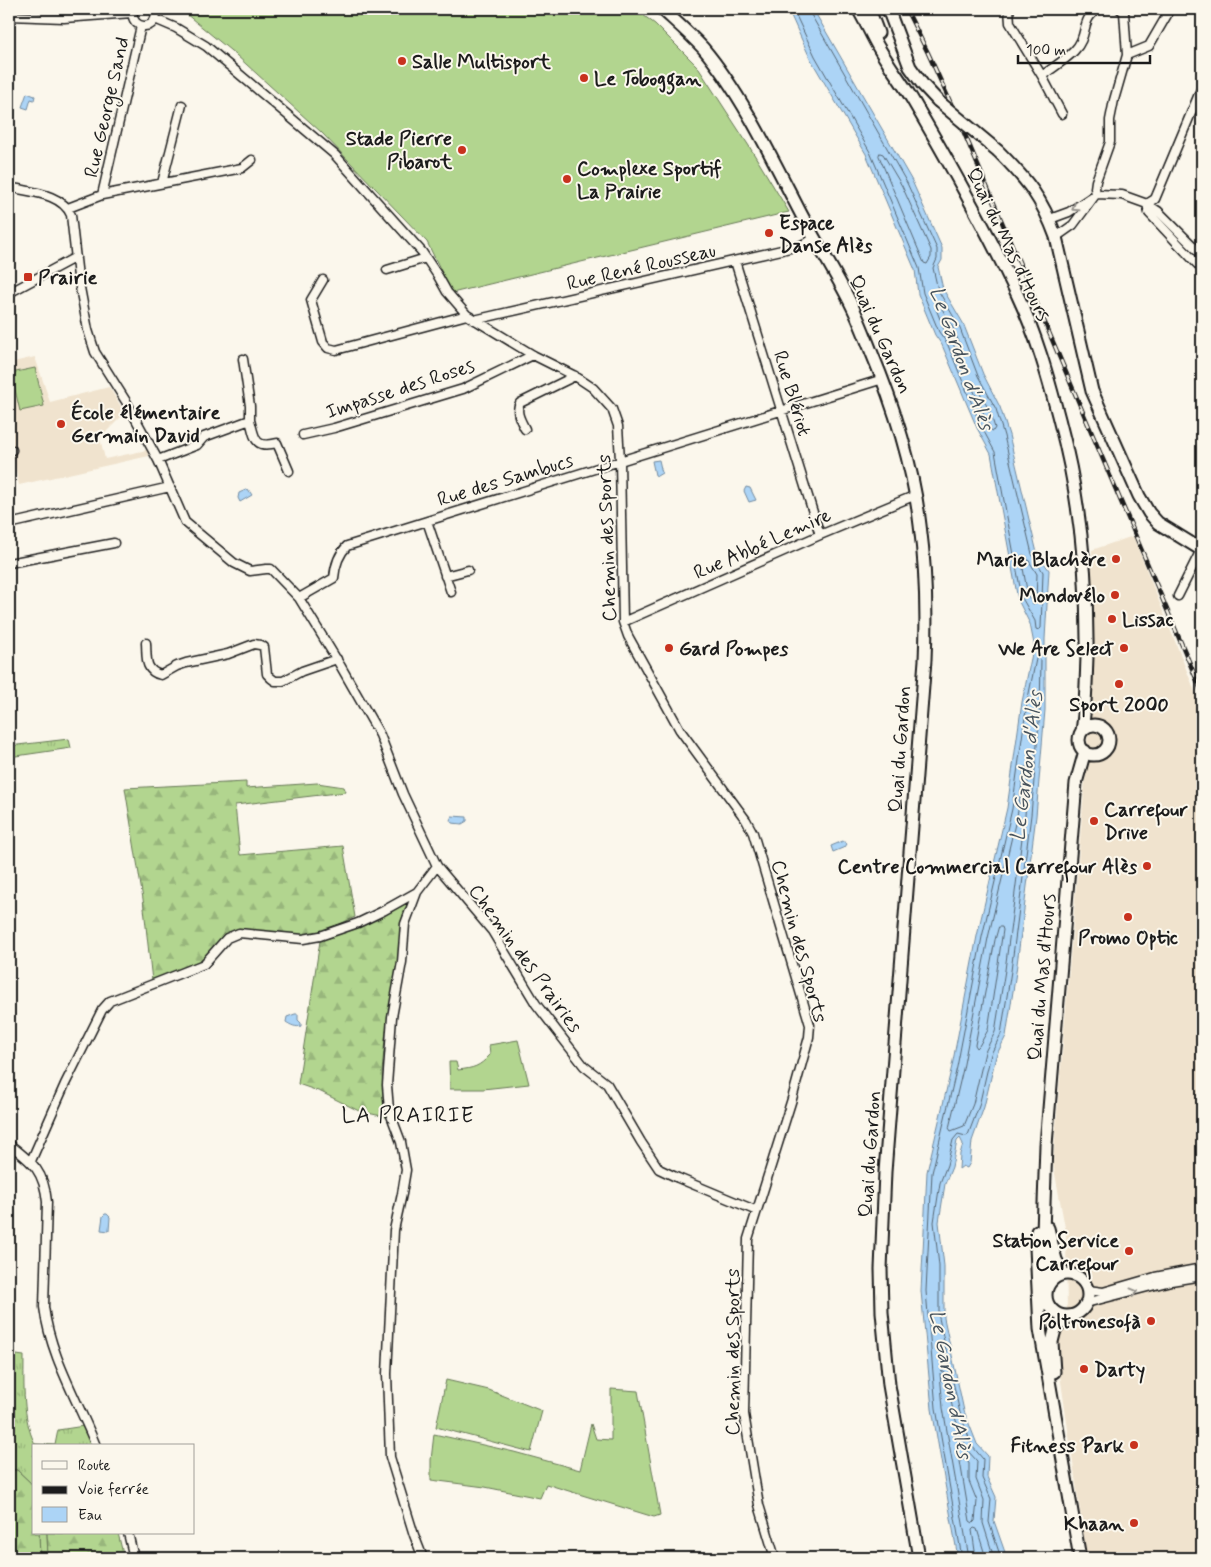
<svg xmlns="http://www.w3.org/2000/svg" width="1211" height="1567" font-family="Mynerve,sans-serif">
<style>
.built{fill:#f0e3ce}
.grass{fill:url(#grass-tufts);stroke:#677856}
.forest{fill:url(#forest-firs);stroke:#677856}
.garden{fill:#b2d58f;stroke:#677856}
.water{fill:#acd4f6;stroke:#728a9f}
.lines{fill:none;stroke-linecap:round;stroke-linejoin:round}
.shore{stroke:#566673;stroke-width:1}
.street-casing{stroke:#1c1c1c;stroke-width:11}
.secondary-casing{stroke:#1c1c1c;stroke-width:15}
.street{stroke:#fbf7ec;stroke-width:8}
.secondary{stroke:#fbf7ec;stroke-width:11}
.rail-casing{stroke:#1c1c1c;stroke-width:4.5}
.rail{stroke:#fbf7ec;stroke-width:2.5;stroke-dasharray:8;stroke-linecap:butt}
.secondary-bridge-casing{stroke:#1c1c1c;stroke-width:15;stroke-linecap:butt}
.secondary-bridge{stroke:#fbf7ec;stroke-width:11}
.oneway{stroke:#97948e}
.poi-dot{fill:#c8321e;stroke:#fbf7ec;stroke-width:2}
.labels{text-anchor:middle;stroke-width:4;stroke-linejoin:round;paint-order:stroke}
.poi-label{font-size:20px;font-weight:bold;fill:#1c1c1c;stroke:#fbf7ec;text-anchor:start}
.street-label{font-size:20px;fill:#1c1c1c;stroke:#fbf7ec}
.water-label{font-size:21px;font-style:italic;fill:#47535d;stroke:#fbf7ec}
.quarter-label{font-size:22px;letter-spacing:1px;fill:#1c1c1c;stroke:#fbf7ec}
</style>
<defs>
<pattern id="grass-tufts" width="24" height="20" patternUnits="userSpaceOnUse" patternTransform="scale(1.25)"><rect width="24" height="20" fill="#b2d58f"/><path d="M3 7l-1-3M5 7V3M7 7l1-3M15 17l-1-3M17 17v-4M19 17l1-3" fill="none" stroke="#98b67b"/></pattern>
<pattern id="forest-firs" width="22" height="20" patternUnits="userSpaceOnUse" patternTransform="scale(1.25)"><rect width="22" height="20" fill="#b2d58f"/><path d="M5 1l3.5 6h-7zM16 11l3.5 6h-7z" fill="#98b67b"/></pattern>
</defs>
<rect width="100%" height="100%" fill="#fbf7ec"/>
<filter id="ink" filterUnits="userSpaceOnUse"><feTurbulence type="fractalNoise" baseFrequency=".02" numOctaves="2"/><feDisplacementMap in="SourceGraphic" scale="10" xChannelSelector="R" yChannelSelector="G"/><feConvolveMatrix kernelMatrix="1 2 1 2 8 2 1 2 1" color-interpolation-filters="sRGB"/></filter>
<g filter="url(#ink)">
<path class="built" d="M35,357L50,402L109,387L125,413L100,438L105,459L147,450L149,456L19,485L9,435V363Z
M1133,536L1202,709V1558H1087L1055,1341L1067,1316L1066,1233L1053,1163L1086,768L1091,677L1092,550Z"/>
<path class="grass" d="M69,739L71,748L9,757V759V746Z
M9,1354L24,1356C24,1385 22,1418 35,1444L55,1445L58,1430L84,1426L92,1446H34V1486L17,1470H9Z
M39,1533H47L48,1558H40Z"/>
<path class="forest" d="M246,782V788L317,783L344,787L346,792L235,805L240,855L343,846L355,917L318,934L291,935L243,929L233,931L208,954L195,964L152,981L143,899L125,788Z
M409,900L403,915L399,959L385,1038L382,1072L384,1112L390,1118L359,1111L321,1092L298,1084L320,941L398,907Z
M9,1470H17L34,1486V1533H39L40,1558H9Z
M47,1533H118L124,1558H48Z"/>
<path class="garden" d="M180,9H635L655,24L697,66L749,146L789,212L452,293L427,242L321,132L236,55Z
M35,368L44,406L20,411L11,373Z
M518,1040L529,1084L483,1089H450L449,1062H456L458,1070C474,1068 479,1067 490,1055L489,1045Z
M446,1380L489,1390L542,1411L531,1452L436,1427Z
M611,1389L638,1391L660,1515L654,1517L546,1484L540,1498L485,1487L431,1480V1460L434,1434L514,1452L580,1470L591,1424L596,1439L611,1440Z"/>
<path class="water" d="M788,9H813L912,181L942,248V260L938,267L943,289L963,323L983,374L1000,407L1009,435L1037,553L1049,570L1045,639V710L1036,816L1016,972L1006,1036L996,1056L984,1107L972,1141L970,1163L967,1168L963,1166L959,1169L960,1154L963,1144L960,1138L957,1141L952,1167L945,1184L939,1222L944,1266V1318L964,1411L977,1444L988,1456L987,1477L996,1497L994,1521L1007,1558H958L932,1409L921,1291L927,1172L952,1066L977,936L1007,808L1022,702L1034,644L1030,624L1018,600L991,454L977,428L942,345L935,335L918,294L915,270L866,154L810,58Z
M27,93L35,96L34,100L31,99L28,109L22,107Z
M659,460L662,473L657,476L655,475L652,461Z
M746,487L750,488L756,500L749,502L744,491Z
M248,489L252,495L240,502L238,498L239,493Z
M452,816L467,817V821L462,824L452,823L450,820Z
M843,841L847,844L845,847L833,852L831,846Z
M295,1014H298V1020L301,1023V1026C297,1028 290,1025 286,1022L287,1017Z
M105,1214H107L110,1217L109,1231L101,1230L103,1216Z"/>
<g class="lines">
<path class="shore" d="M793,9L815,56L870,152L919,268L923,293L939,332L947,343L981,426L995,452L1022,598L1035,621L1036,629L1039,630L1041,628L1043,572L1032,554L1004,436L996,409L978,376L959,326L938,290L933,268L937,259V249L907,183L810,13L809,9
M880,153L883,154L902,186L931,250V257L927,264L924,263L879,156Z
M938,306L941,307L953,328L960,345L959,348H955L952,340L944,329L936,309Z
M974,386L977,387L990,412L995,428L993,431L991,430L973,389Z
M1023,555L1026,556L1037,574L1036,601L1034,604L1032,603L1028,596L1021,557Z
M1025,767H1027L1029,769L1025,815L1005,970L995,1032L985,1052L973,1104L964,1126L951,1131L949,1128L963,1069L988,938L1018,811Z
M999,927H1002L1003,930L988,1030L979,1046L977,1048L975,1045L995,940Z
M962,1458L969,1463V1481L977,1501L975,1521L973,1523L970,1521L960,1461Z
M962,1558L936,1408L926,1291L932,1173L957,1067L982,937L1012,809L1027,703L1036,659L1038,657L1041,660L1040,710L1031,815L1011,971L1001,1034L991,1054L979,1106L968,1135L966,1136L958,1134L953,1140L947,1165L940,1183L934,1222L939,1266V1318L960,1413L972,1446L983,1459L982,1478L991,1499L989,1522L1001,1558
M969,1558L943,1408L940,1373L942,1371L945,1373L954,1415L967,1450L977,1461L976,1479L984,1500L983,1523L994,1558
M976,1558L972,1530L974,1528L977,1529L986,1558"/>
<defs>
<path id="street" d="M1009,9L1010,23L1042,76
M1120,9L1124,12L1127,55L1114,100L1110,120V142L1096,181L1095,188L1096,194L1122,195L1147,204L1149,213L1202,269
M133,10C129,32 161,31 155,9
M9,16L64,18L132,13
M155,19L176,28L206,46L335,155L422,252L438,276L447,292L467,315L533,355L575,376L593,388L612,409L618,426L620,460L623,622L628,636L680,730L746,820L753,833L810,1025L809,1037L792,1099L748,1239L744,1414L759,1505L775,1558
M1127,55L1149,46L1167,15
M1202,87L1155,199L1147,204L1158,211L1202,255
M1062,114L1042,76C1052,68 1064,61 1074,51C1090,35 1079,19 1099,9
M162,183L182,105
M9,187C29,192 62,193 71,215L78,277L88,330L95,352L127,403L158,460L185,522L234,563L250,571L266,569H271L299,598L340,665L380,735L403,794L437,866L492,931L536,1004L584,1066L607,1084L641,1142L659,1169L678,1178L757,1211
M102,195L141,26
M68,208L102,195L242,168L252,160
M1050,219L1069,212L1096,194L1073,225L1056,237
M735,261L820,535
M387,270L426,258
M323,280L311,300L323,342L328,348L336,350L467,315
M9,293L76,257
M474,320L799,246L814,239
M250,420C255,438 254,449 277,443L289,471
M525,429C521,421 515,412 520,403L575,376
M303,435L334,428L463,389L533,355
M9,451L12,450
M158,460L197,445L204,437L250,420V406L243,359
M427,521L451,592
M9,524L170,487
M9,563L114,543
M445,576L468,570
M1178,596L1201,550
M299,598L334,578C335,566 339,554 347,546L883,379
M623,622L820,535L916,495
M146,643C147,657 144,671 161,675L177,666L186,663L228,654L254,644L260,645L264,647L267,674L271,678L275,681H283L302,671L337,659
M417,892L405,924L402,962L392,1017L387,1085L389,1110L401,1142L406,1170L402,1194L394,1230L387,1374L390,1457L414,1535L423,1558
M9,1144C32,1162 44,1170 47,1202L44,1307C50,1356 78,1401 96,1446
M31,1161L65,1084L102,1010L110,1001L204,964L227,938L239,933L303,939L320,936L358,923L383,911L417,892L437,866
M1088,1290L1103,1292L1155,1277L1202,1268
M1086,1303L1171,1281L1202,1276
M128,1533L134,1558"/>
<path id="secondary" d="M662,9C676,22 690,34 703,48C741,93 772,158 799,210C816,243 836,273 852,306C859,320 865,336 871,351C894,406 913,465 920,525C926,570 927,615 925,660L885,1172L881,1269L882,1312L889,1385L919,1558
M858,9C866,22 872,37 880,50C890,67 902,82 912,99C949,162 986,228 1017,294C1036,334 1048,377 1059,419C1080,497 1088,577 1087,657C1086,682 1086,706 1082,731
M869,9L878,33
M888,9L910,67L923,85L938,101
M998,151C1027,180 1042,198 1056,237L1092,391L1139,496L1149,513L1158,523L1202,550
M1079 740a15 15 0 1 1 30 0a15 15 0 1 1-30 0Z
M1048,1228L1056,1260L1064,1274
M1037,1231L1036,1248L1040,1329L1080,1558
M1046 1295a21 21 0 1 1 42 0a21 21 0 1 1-42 0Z
M1048,1286L1043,1232L1046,1145L1076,783L1085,751
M1054,1372L1052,1342L1055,1330L1067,1316"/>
</defs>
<use href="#street" class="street-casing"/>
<use href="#secondary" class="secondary-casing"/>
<use href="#street" class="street"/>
<use href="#secondary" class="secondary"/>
<defs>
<path id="rail" d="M906,9L928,53L962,128L1202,692"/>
</defs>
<use href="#rail" class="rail-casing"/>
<use href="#rail" class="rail"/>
<defs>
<path id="secondary-bridge" d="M938,101L998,151"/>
</defs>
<use href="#secondary-bridge" class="secondary-bridge-casing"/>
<use href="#secondary-bridge" class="secondary-bridge"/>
</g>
<defs><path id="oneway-chevron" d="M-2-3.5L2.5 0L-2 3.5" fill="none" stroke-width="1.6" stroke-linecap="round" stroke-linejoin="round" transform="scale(1.25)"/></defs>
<g class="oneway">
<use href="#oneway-chevron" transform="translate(1075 208) rotate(147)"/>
<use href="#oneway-chevron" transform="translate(1134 1292) rotate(-15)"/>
</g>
</g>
<g class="poi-dot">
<circle cx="402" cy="61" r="5"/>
<circle cx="584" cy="78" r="5"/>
<circle cx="462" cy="150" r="5"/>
<circle cx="567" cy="179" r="5"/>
<circle cx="769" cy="233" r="5"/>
<rect x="23" y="272" width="10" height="10" rx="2.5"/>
<circle cx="61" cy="424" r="5"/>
<circle cx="1116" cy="559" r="5"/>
<circle cx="1115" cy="595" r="5"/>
<circle cx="1112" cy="619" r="5"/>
<circle cx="669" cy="648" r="5"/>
<circle cx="1124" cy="648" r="5"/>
<circle cx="1119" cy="684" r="5"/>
<circle cx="1094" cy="821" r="5"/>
<circle cx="1147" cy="866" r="5"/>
<circle cx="1128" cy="917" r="5"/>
<circle cx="1129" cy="1251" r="5"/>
<circle cx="1151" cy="1321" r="5"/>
<circle cx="1084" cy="1369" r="5"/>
<circle cx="1134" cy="1445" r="5"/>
<circle cx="1134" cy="1523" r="5"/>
</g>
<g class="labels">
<g class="poi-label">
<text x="412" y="68">Salle Multisport</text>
<text x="594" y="85">Le Toboggan</text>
<text x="452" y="145" text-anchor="end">Stade Pierre<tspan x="452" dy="23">Pibarot</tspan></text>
<text x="577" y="175">Complexe Sportif<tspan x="577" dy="23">La Prairie</tspan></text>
<text x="779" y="229">Espace<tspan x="779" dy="23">Danse Alès</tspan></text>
<text x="38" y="284">Prairie</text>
<text x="71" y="419">École élémentaire<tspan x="71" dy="23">Germain David</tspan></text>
<text x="1106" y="566" text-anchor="end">Marie Blachère</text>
<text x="1105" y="602" text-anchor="end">Mondovélo</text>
<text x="1122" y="626">Lissac</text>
<text x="679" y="655">Gard Pompes</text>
<text x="1114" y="655" text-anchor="end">We Are Select</text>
<text x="1119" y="711" text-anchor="middle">Sport 2000</text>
<text x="1104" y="816">Carrefour<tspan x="1104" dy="23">Drive</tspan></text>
<text x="1137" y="873" text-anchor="end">Centre Commercial Carrefour Alès</text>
<text x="1128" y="944" text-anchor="middle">Promo Optic</text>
<text x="1119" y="1247" text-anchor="end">Station Service<tspan x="1119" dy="23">Carrefour</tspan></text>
<text x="1141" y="1328" text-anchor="end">Poltronesofà</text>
<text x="1094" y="1376">Darty</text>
<text x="1124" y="1452" text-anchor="end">Fitness Park</text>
<text x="1124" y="1530" text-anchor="end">Khaan</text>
</g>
<g class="street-label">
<text transform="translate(106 107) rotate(-77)" y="7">Rue George Sand</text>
<text transform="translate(1009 244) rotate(64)" y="7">Quai du Mas d'Hours</text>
<text transform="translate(641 266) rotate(-13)" y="7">Rue René Rousseau</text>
<text transform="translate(881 334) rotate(66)" y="7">Quai du Gardon</text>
<text transform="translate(400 388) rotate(-18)" y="7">Impasse des Roses</text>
<text transform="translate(793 393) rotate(73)" y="7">Rue Blériot</text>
<text transform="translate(505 479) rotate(-17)" y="7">Rue des Sambucs</text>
<text transform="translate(606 538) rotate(-92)" y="7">Chemin des Sports</text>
<text transform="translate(762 543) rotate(-24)" y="7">Rue Abbé Lemire</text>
<text transform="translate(899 749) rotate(-86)" y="7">Quai du Gardon</text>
<text transform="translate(800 941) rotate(75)" y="7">Chemin des Sports</text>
<text transform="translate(526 958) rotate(54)" y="7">Chemin des Prairies</text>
<text transform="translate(1041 977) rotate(-85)" y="7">Quai du Mas d'Hours</text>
<text transform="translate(869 1154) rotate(-86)" y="7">Quai du Gardon</text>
<text transform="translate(732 1352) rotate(-90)" y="7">Chemin des Sports</text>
</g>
<g class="water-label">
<text transform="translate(962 358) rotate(70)" y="7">Le Gardon d'Alès</text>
<text transform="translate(1026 766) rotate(-83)" y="7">Le Gardon d'Alès</text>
<text transform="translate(951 1384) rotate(79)" y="7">Le Gardon d'Alès</text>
</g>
<g class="quarter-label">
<text x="408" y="1122">LA PRAIRIE</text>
</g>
</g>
<rect width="1211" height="1567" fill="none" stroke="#fbf7ec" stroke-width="30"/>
<rect x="15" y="15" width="1181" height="1537" fill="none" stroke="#1c1c1c" stroke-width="2" filter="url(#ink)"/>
<rect x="32" y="1444" width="162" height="90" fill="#fbf7ec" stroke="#a29f99"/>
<rect x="42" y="1461" width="25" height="8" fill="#fbf7ec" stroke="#a29f99"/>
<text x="78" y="1470" font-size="15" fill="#1c1c1c">Route</text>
<rect x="42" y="1486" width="25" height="8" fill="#1c1c1c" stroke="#a29f99"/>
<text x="78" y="1494" font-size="15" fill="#1c1c1c">Voie ferrée</text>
<rect x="42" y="1507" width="25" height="15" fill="#acd4f6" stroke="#a29f99"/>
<text x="78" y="1520" font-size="15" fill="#1c1c1c">Eau</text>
<path d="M1018 55v8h132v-8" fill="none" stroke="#1c1c1c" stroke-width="2.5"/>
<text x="1026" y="55" font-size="15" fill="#1c1c1c" stroke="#fbf7ec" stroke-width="4" paint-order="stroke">100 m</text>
</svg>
